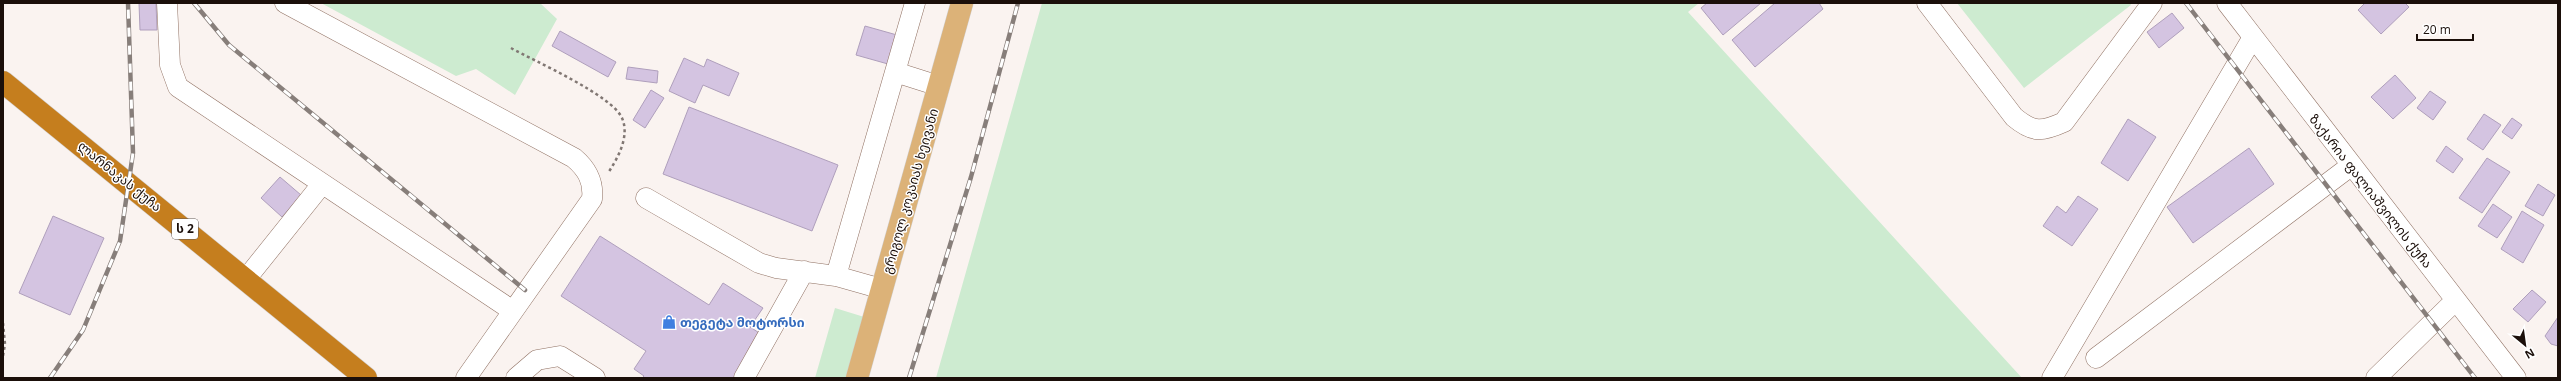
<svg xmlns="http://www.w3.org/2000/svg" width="2561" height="381" font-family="'Open Sans','Noto Sans Georgian',sans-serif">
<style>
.green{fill:#cdebd0}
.building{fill:#d4c4e1;stroke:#af9fbc}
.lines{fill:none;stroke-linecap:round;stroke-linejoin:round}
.minor-casing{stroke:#907163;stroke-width:21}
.major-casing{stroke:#d1cfce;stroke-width:23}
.highway-casing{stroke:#d1cfce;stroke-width:23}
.path{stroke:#817773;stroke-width:2.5;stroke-dasharray:3 3;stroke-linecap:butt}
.minor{stroke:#fff;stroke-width:20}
.major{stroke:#dcb278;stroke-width:22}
.highway{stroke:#c57e1e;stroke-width:22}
.rail-casing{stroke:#877e7a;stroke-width:4.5}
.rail{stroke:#fff;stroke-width:3;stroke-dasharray:9;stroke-linecap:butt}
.labels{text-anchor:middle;stroke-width:3;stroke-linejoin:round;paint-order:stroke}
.shield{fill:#fff;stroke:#5f5754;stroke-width:1}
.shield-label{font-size:12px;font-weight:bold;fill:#1b0f0a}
.street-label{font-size:13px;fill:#1b0f0a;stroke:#fff}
.shop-label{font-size:13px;font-weight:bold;fill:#366cbe;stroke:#fff;text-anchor:start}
</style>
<rect width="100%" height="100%" fill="#faf3f0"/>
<path class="green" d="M321,3H540L557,19L515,95L476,69L456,76Z
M1042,3H1699L1688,12L2022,378H936Z
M1957,3H2130L2131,5L2024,88Z
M835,308L874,320L857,378H815Z"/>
<path class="building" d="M139,3H156L157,30H140Z
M1707,3H1761L1723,35L1701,8Z
M1775,3H1819L1823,9L1755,67L1732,40Z
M2365,3H2405L2409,7L2381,34L2358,10Z
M2172,13L2184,28L2159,48L2147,32Z
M865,26L897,35L888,64L856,55Z
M560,31L616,62L608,77L552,46Z
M684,58L704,67L707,59L739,73L729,96L703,85L695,103L669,91Z
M628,67L658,71L657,83L626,79Z
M2395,75L2416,98L2393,119L2371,97Z
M651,90L664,98L645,128L633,120Z
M2430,91L2446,102L2433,120L2417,108Z
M689,107L838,165L812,231L663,174Z
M2484,114L2501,125L2483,150L2467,139Z
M2512,118L2522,125L2512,139L2502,132Z
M2128,119L2156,137L2128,181L2101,163Z
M2446,146L2463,159L2453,173L2436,161Z
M2249,148L2274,184L2193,243L2167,207Z
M2487,158L2510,172L2482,213L2459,198Z
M280,177L301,195L282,217L261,198Z
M2538,184L2555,195L2543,216L2525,206Z
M2078,196L2098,209L2072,246L2043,226L2057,206L2066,213Z
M2493,204L2512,217L2497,238L2478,226Z
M2522,211L2544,225L2523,263L2501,249Z
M53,216L104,238L70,315L19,293Z
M600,236L709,305L723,283L763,308L750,327L764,336L737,378H642L644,376L634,369L646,351L561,296Z
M2532,290L2546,302L2528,322L2513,309Z
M2558,317V346L2551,344L2545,336Z"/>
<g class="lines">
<defs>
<path id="minor" d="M167,3L170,65L178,87L513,311
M285,3L574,158C587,169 594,181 592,199L466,378
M1927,3L2014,117C2033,133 2042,132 2064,122L2152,3
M2227,3L2516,378
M895,72L939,86
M646,198L759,263L776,268L836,276L882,289
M836,276L915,3
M246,279L322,184
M2096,358L2352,165
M516,378L537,360L560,356L595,378
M744,378L804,271
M2052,378L2253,37
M2376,378L2456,300"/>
<path id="major" d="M857,378L962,3"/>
<path id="highway" d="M3,82L366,378"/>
</defs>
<use href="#minor" class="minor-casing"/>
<use href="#major" class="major-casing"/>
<use href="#highway" class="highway-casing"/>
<path class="path" d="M511,48C534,61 612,95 622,118C630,136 618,158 608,173
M3,323L5,344L3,356"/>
<use href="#minor" class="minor"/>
<use href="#major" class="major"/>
<use href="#highway" class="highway"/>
<defs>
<path id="rail" d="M194,3L229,45L525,290
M2186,3L2475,378
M50,378L83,330L120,241L133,153L128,3
M909,378L971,177L1018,3"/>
</defs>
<use href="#rail" class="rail-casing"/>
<use href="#rail" class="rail"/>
</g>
<defs>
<symbol id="shop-bare" viewBox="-9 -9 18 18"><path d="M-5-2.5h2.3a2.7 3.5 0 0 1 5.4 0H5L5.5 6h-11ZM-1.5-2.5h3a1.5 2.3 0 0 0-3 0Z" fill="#3f7fe0" stroke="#fff" stroke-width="2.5" paint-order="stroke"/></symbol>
</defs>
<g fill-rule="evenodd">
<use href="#shop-bare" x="659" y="312" width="20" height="20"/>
</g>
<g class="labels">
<rect class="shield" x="172" y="219" width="26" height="20" rx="3"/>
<g class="shield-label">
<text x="185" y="233">ს 2</text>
</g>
<g class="street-label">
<text transform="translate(120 176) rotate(39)" y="5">ლარნაკას ქუჩა</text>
<text transform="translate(910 191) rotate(-74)" y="5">გრიგოლ კოკაიას ხეივანი</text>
<text transform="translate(2371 191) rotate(52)" y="5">ზაქარია ფალიაშვილის ქუჩა</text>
</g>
<g class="shop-label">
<text x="680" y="327">თეგეტა მოტორსი</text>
</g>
</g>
<rect width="2561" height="381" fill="none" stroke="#1b0f0a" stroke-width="8"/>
<g transform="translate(2525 345) rotate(151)" stroke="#ffffff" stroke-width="3" paint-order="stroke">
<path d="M0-3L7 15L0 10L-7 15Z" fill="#1b0f0a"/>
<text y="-6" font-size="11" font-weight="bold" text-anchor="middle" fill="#1b0f0a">N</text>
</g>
<path d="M2417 34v6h56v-6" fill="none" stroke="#1b0f0a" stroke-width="2"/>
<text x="2423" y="34" font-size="12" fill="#1b0f0a" stroke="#ffffff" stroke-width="3" paint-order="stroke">20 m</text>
</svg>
